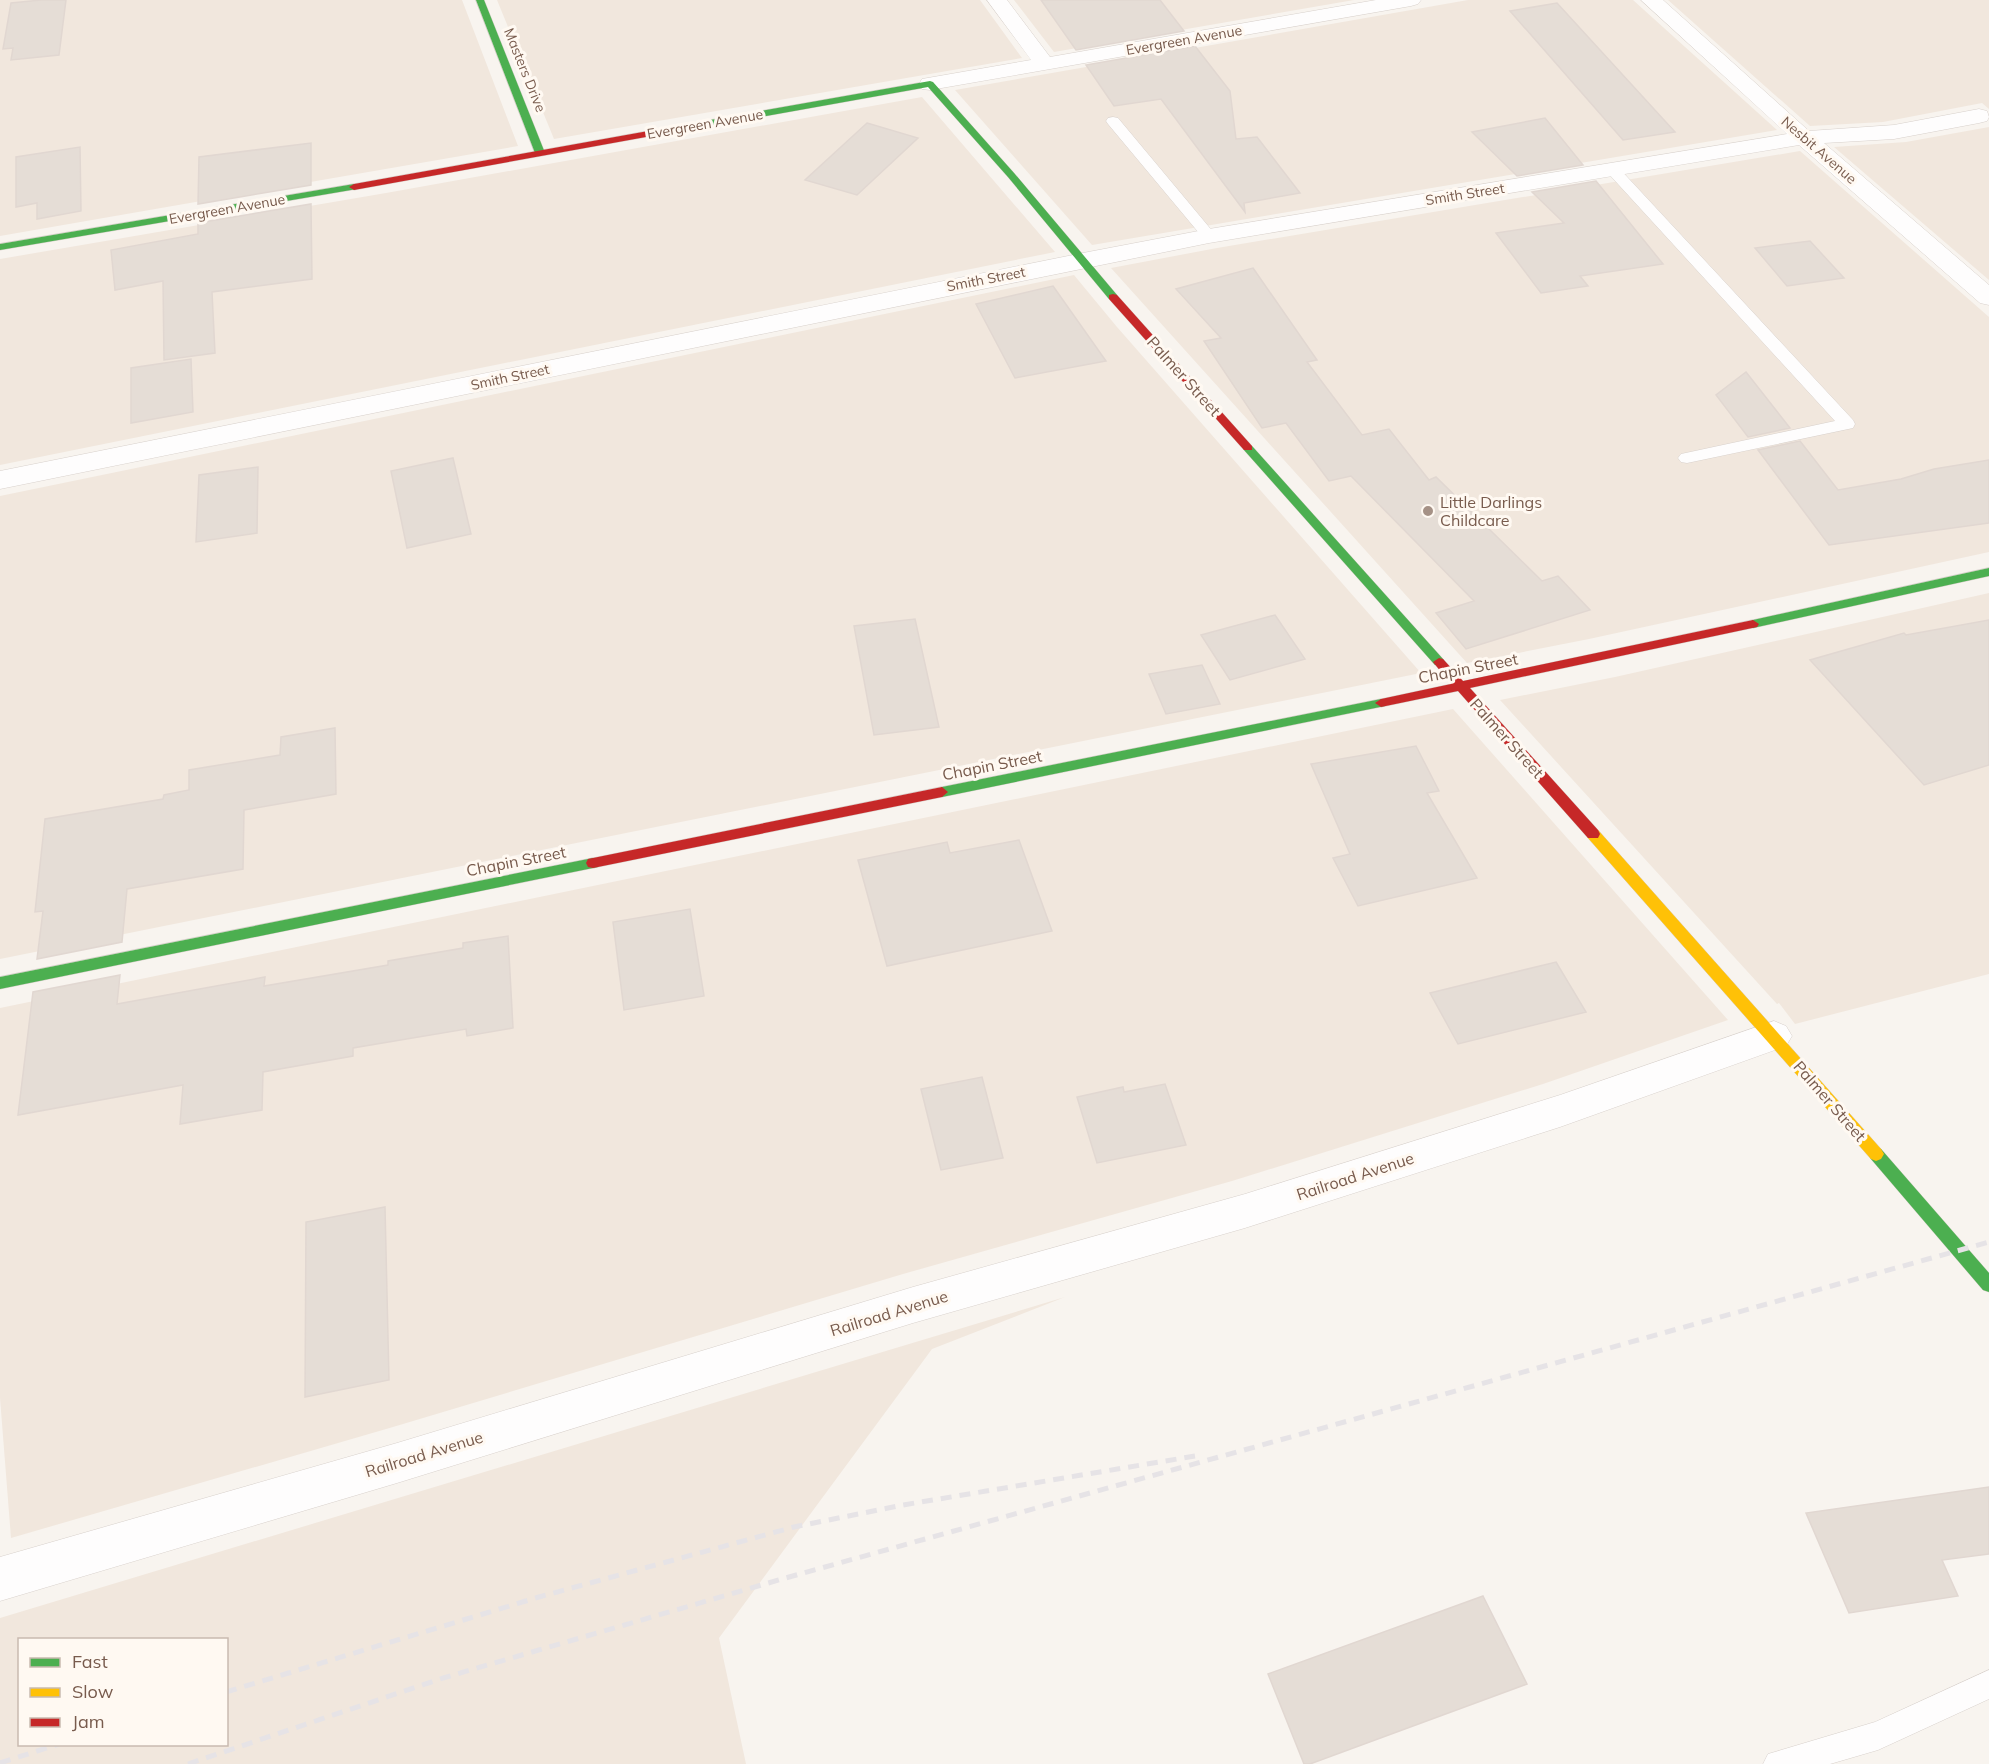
<svg xmlns="http://www.w3.org/2000/svg" width="1989" height="1764" font-family="Mulish,sans-serif">
<style>
.residential{fill:#f1e7dd;fill-rule:evenodd}
.building{fill:#e5ddd6;stroke:#e1d7d1;stroke-width:1.5}
.lines{fill:none;stroke-linecap:round;stroke-linejoin:round}
.lane-casing{stroke:#d8d1cc;stroke-width:1}
.street-casing{stroke:#d8d1cc;stroke-width:1}
.fast-casing{stroke:#d8d0cb;stroke-width:1}
.slow-casing{stroke:#d8d0cb;stroke-width:1}
.jam-casing{stroke:#d8d0cb;stroke-width:1}
.lane{fill:#fefdfd;fill-rule:evenodd}
.street{fill:#fefdfd;fill-rule:evenodd}
.fast{fill:#4caf50;fill-rule:evenodd}
.slow{fill:#ffc107;fill-rule:evenodd}
.jam{fill:#c62828;fill-rule:evenodd}
.rail{stroke:#e6e3e6;stroke-width:5;stroke-dasharray:11 8;stroke-linecap:butt}
.poi-dot{fill:#a59186;stroke:#fff9f2;stroke-width:2}
.labels{text-anchor:middle;stroke-width:6;stroke-linejoin:round;paint-order:stroke}
.far-street-label{font-size:14px;fill:#785b4d;stroke:#fff9f2}
.street-label{font-size:16px;fill:#785b4d;stroke:#fff9f2}
.poi-label{font-size:16px;fill:#785b4d;stroke:#fff9f2;text-anchor:start}
</style>
<rect width="100%" height="100%" fill="#f8f4ef"/>
<path class="residential" d="M0,0H462L518,146L0,236Z
M497,0H980L1022,58L554,139Z
M1014,0H1354L1054,52Z
M1468,0H1633L1777,130L1092,245L955,90Z
M1668,0H1989V109L1982,103L1883,122L1810,126Z
M922,97L1055,252L0,465V259L386,193Z
M1989,127V280L1834,147L1906,142Z
M1800,151L1989,317V552L1589,639L1467,663L1111,268L1217,248Z
M1074,275L1117,327L1421,673L0,959V496Z
M1989,593V974L1795,1024L1779,1003L1777,1004L1500,700L1615,677Z
M1453,709L1728,1020L1543,1084L1232,1181L903,1274L393,1427L11,1538L0,1398V1008Z
M1065,1297L932,1349L719,1638L746,1764H0V1618ZM20,1640H226V1744H20Z"/>
<path class="building" d="M41,0H66L59,55L11,60L13,48L3,49L11,3Z
M1041,0H1160L1184,31L1076,50Z
M1557,3L1675,132L1623,140L1510,11Z
M1195,46L1230,91L1236,139L1257,137L1300,193L1244,203L1245,212L1161,99L1114,106L1086,65Z
M1545,118L1583,165L1517,176L1472,132Z
M867,123L918,138L857,195L805,180Z
M311,143V185L198,204L199,157Z
M80,147L81,211L37,219V203L16,207V157Z
M1596,181L1663,264L1580,276L1588,286L1541,293L1496,233L1564,223L1532,192Z
M311,204L312,279L212,292L215,353L164,360L163,281L115,290L111,250L198,234V223Z
M1810,241L1844,278L1787,286L1755,248Z
M1253,268L1317,360L1307,362L1362,435L1389,429L1429,480L1436,477L1542,581L1558,576L1590,610L1466,649L1436,613L1474,601L1351,476L1329,481L1286,423L1262,428L1204,341L1221,338L1176,289Z
M1053,286L1106,361L1015,378L976,304Z
M191,359L193,412L131,423V368Z
M1746,372L1790,428L1748,437L1716,395Z
M1800,441L1838,490L1901,479L1934,469L1989,460V523L1829,545L1758,450Z
M453,458L471,534L407,548L391,471Z
M258,467L257,533L196,542L199,475Z
M1275,615L1305,659L1230,680L1201,635Z
M915,619L939,727L874,735L854,626Z
M1989,620V765L1924,785L1810,660L1904,633L1906,635Z
M1202,665L1220,704L1166,714L1149,674Z
M335,728L336,794L244,810L243,869L127,889L122,942L37,959L43,911L35,912L45,819L163,799L164,795L189,790V770L280,755L281,737Z
M1416,746L1439,791L1427,793L1477,878L1358,906L1333,858L1350,854L1311,764Z
M1019,840L1052,931L887,966L858,860L947,842L950,853Z
M690,909L704,996L624,1010L613,922Z
M508,936L513,1028L467,1036L466,1029L353,1048V1056L263,1072L262,1110L180,1124L183,1085L18,1115L33,992L120,975L117,1004L265,977L264,986L388,965V961L463,948V943Z
M1556,962L1586,1012L1458,1044L1430,993Z
M982,1077L1003,1158L941,1170L921,1089Z
M1165,1084L1186,1145L1097,1163L1077,1097L1123,1087L1124,1092Z
M385,1207L389,1380L305,1397L306,1222Z
M1989,1487V1554L1942,1560L1958,1596L1849,1613L1806,1513Z
M1483,1596L1527,1684L1310,1764H1304L1268,1674Z"/>
<g class="lines">
<defs>
<path id="lane" d="M1113,117L1118,118L1214,233L1217,236L1214,239H1204L1108,124L1106,121L1108,118Z
M1612,165L1617,166L1853,420L1855,424L1853,428L1687,463L1681,462L1678,458L1681,454L1835,421L1607,172L1605,169Z
M1989,1670V1699L1878,1750L1830,1764H1763L1768,1754L1875,1722Z"/>
<path id="street" d="M987,0H1007L1050,57L1376,0H1421L1418,4L1411,6L930,90L922,89L919,84L922,79L1031,60Z
M1641,0H1663L1809,131L1894,125L1979,109L1987,111L1989,117L1987,121L1979,123L1894,139L1824,143L1989,285V305L1980,303L1799,145L1209,243L0,489V471L1083,253L1209,229L1787,134Z
M1774,1021L1786,1026L1792,1036L1786,1046L1560,1127L1245,1228L913,1323L397,1483L0,1601V1557L397,1443L913,1287L1245,1194L1560,1095Z"/>
<path id="fast" d="M476,0H484L545,153L543,155L535,153Z
M930,81L933,82L1014,173L1117,295V299H1109L1008,177L928,87L665,134L660,131L665,128Z
M354,184L359,187L357,189L0,250V244Z
M1248,445L1252,446L1443,659L1445,662L1443,665H1435L1244,450L1243,448Z
M1989,568V576L1753,628L1747,624L1753,620Z
M1381,699L1385,700L1387,703L1385,706L942,797L936,792L942,787Z
M593,858L598,859L600,863L598,867L593,868L0,989V977Z
M1876,1147L1881,1149L1989,1273V1292L1983,1290L1871,1159L1868,1154L1871,1149Z"/>
<path id="slow" d="M1593,829L1598,830L1881,1149L1884,1154L1881,1159L1876,1161L1871,1159L1588,838L1586,834L1588,830Z"/>
<path id="jam" d="M665,128L668,129V133L354,190L349,187L354,184Z
M1113,294L1117,295L1252,446V450H1244L1109,299V295Z
M1753,620L1759,624L1757,627L1470,688L1598,830L1600,834L1598,838H1588L1458,691L1381,707L1375,703L1381,699L1451,684L1433,662L1439,658L1443,659L1463,681Z
M942,787L948,792L942,797L593,868L588,867L586,863L588,859L593,858Z"/>
</defs>
<use href="#lane" class="lane-casing"/>
<use href="#street" class="street-casing"/>
<use href="#fast" class="fast-casing"/>
<use href="#slow" class="slow-casing"/>
<use href="#jam" class="jam-casing"/>
<use href="#lane" class="lane"/>
<use href="#street" class="street"/>
<use href="#fast" class="fast"/>
<use href="#slow" class="slow"/>
<use href="#jam" class="jam"/>
<path class="rail" d="M226,1692L539,1597L794,1527L903,1505L1195,1456
M0,1763L59,1744
M188,1764L443,1678L782,1579L1989,1242"/>
</g>
<circle class="poi-dot" cx="1428" cy="511" r="6"/>
<g class="labels">
<g class="far-street-label">
<text transform="translate(1184 40) rotate(-10)" y="5">Evergreen Avenue</text>
<text transform="translate(525 70) rotate(68)" y="5">Masters Drive</text>
<text transform="translate(705 124) rotate(-10)" y="5">Evergreen Avenue</text>
<text transform="translate(1819 150) rotate(41)" y="5">Nesbit Avenue</text>
<text transform="translate(1465 194) rotate(-9)" y="5">Smith Street</text>
<text transform="translate(227 209) rotate(-10)" y="5">Evergreen Avenue</text>
<text transform="translate(986 279) rotate(-11)" y="5">Smith Street</text>
<text transform="translate(510 377) rotate(-12)" y="5">Smith Street</text>
</g>
<g class="street-label">
<text transform="translate(1184 376) rotate(48)" y="6">Palmer Street</text>
<text transform="translate(1468 668) rotate(-11)" y="6">Chapin Street</text>
<text transform="translate(1507 738) rotate(48)" y="6">Palmer Street</text>
<text transform="translate(992 765) rotate(-11)" y="6">Chapin Street</text>
<text transform="translate(516 861) rotate(-11)" y="6">Chapin Street</text>
<text transform="translate(1830 1101) rotate(49)" y="6">Palmer Street</text>
<text transform="translate(1355 1176) rotate(-18)" y="6">Railroad Avenue</text>
<text transform="translate(889 1313) rotate(-17)" y="6">Railroad Avenue</text>
<text transform="translate(424 1454) rotate(-17)" y="6">Railroad Avenue</text>
</g>
<g class="poi-label">
<text x="1440" y="508">Little Darlings<tspan x="1440" dy="18">Childcare</tspan></text>
</g>
</g>
<rect x="18" y="1638" width="210" height="108" fill="#fff9f2" stroke="#c9bab0" stroke-width="1.5"/>
<rect x="30" y="1658" width="30" height="9" fill="#4caf50" stroke="#c9bab0" stroke-width="1.5"/>
<text x="72" y="1668" font-size="18" fill="#785b4d">Fast</text>
<rect x="30" y="1688" width="30" height="9" fill="#ffc107" stroke="#c9bab0" stroke-width="1.5"/>
<text x="72" y="1698" font-size="18" fill="#785b4d">Slow</text>
<rect x="30" y="1718" width="30" height="9" fill="#c62828" stroke="#c9bab0" stroke-width="1.5"/>
<text x="72" y="1728" font-size="18" fill="#785b4d">Jam</text>
</svg>
